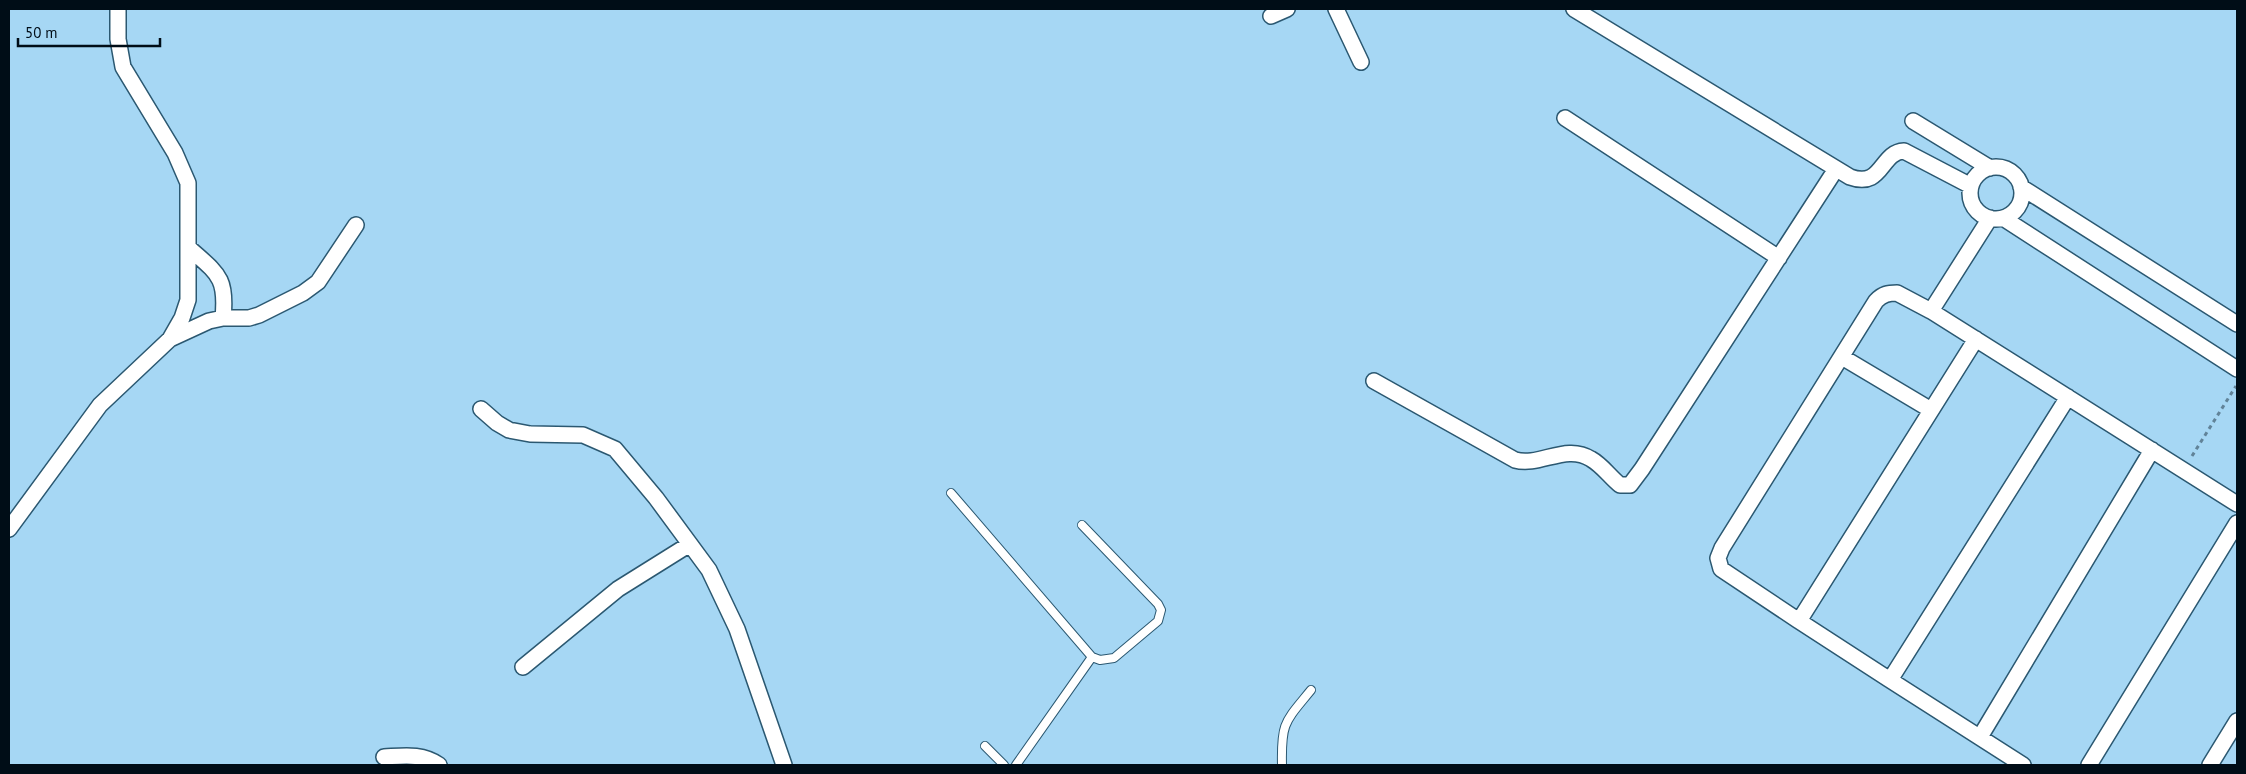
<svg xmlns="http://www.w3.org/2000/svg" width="2246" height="774" font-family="'PT Sans',sans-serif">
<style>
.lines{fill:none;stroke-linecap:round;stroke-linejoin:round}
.lane-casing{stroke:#2b5871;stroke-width:10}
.street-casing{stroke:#2b5871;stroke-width:18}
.path{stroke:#618398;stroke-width:3;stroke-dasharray:4 4;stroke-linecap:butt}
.lane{stroke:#fff;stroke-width:8}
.street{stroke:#fff;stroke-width:15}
</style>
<rect width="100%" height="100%" fill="#a6d7f4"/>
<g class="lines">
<defs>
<path id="lane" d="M951,493L1092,657L1016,765
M1082,525L1158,604L1161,610L1158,621L1114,658L1100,660L1092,657
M985,746L1004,765
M1282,765C1281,722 1285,722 1311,690"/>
<path id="street" d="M1336,9L1361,62
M1574,9L1850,177C1883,189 1880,152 1904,151L1971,186
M1271,16L1287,9
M1565,118L1779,258
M1913,121L1990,168
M1970 193a26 26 0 1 1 52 0a26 26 0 1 1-52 0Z
M2021,187L2237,324
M2003,218L2237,369
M189,248C218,274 227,277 223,318
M1931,311L1990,218
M170,339L209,321L223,318H249L259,315L303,293L318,282L356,225
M1976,339L1799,621L1721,569L1718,558L1722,548L1876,301C1883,294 1888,293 1897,293L1931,311L2237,504
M1842,357L1931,410
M1374,381L1515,460C1540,467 1566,443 1591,459C1602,465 1610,477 1620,485H1630L1642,469L1836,169
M481,409L497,423L509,430L530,434L583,435L615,449L656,498L709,570L737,629L784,765
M9,529L100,405L170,339L182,318L188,300V183L175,153L123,67L118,39V9
M1799,621L1890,680
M523,667L618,589L690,544
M1980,737L2152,450
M384,757C404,756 422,753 439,765
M2023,765L1890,680L2068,397
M2089,765L2237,523
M2210,765L2237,721"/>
</defs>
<use href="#lane" class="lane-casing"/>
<use href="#street" class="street-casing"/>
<path class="path" d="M2192,456L2236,386"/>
<use href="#lane" class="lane"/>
<use href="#street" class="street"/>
</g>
<rect width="2246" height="774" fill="none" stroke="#000d17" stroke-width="20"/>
<path d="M18 38v8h142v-8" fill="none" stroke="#000d17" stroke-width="2.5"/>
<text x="25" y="38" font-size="15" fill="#000d17" stroke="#a6d7f4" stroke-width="4" paint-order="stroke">50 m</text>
</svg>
